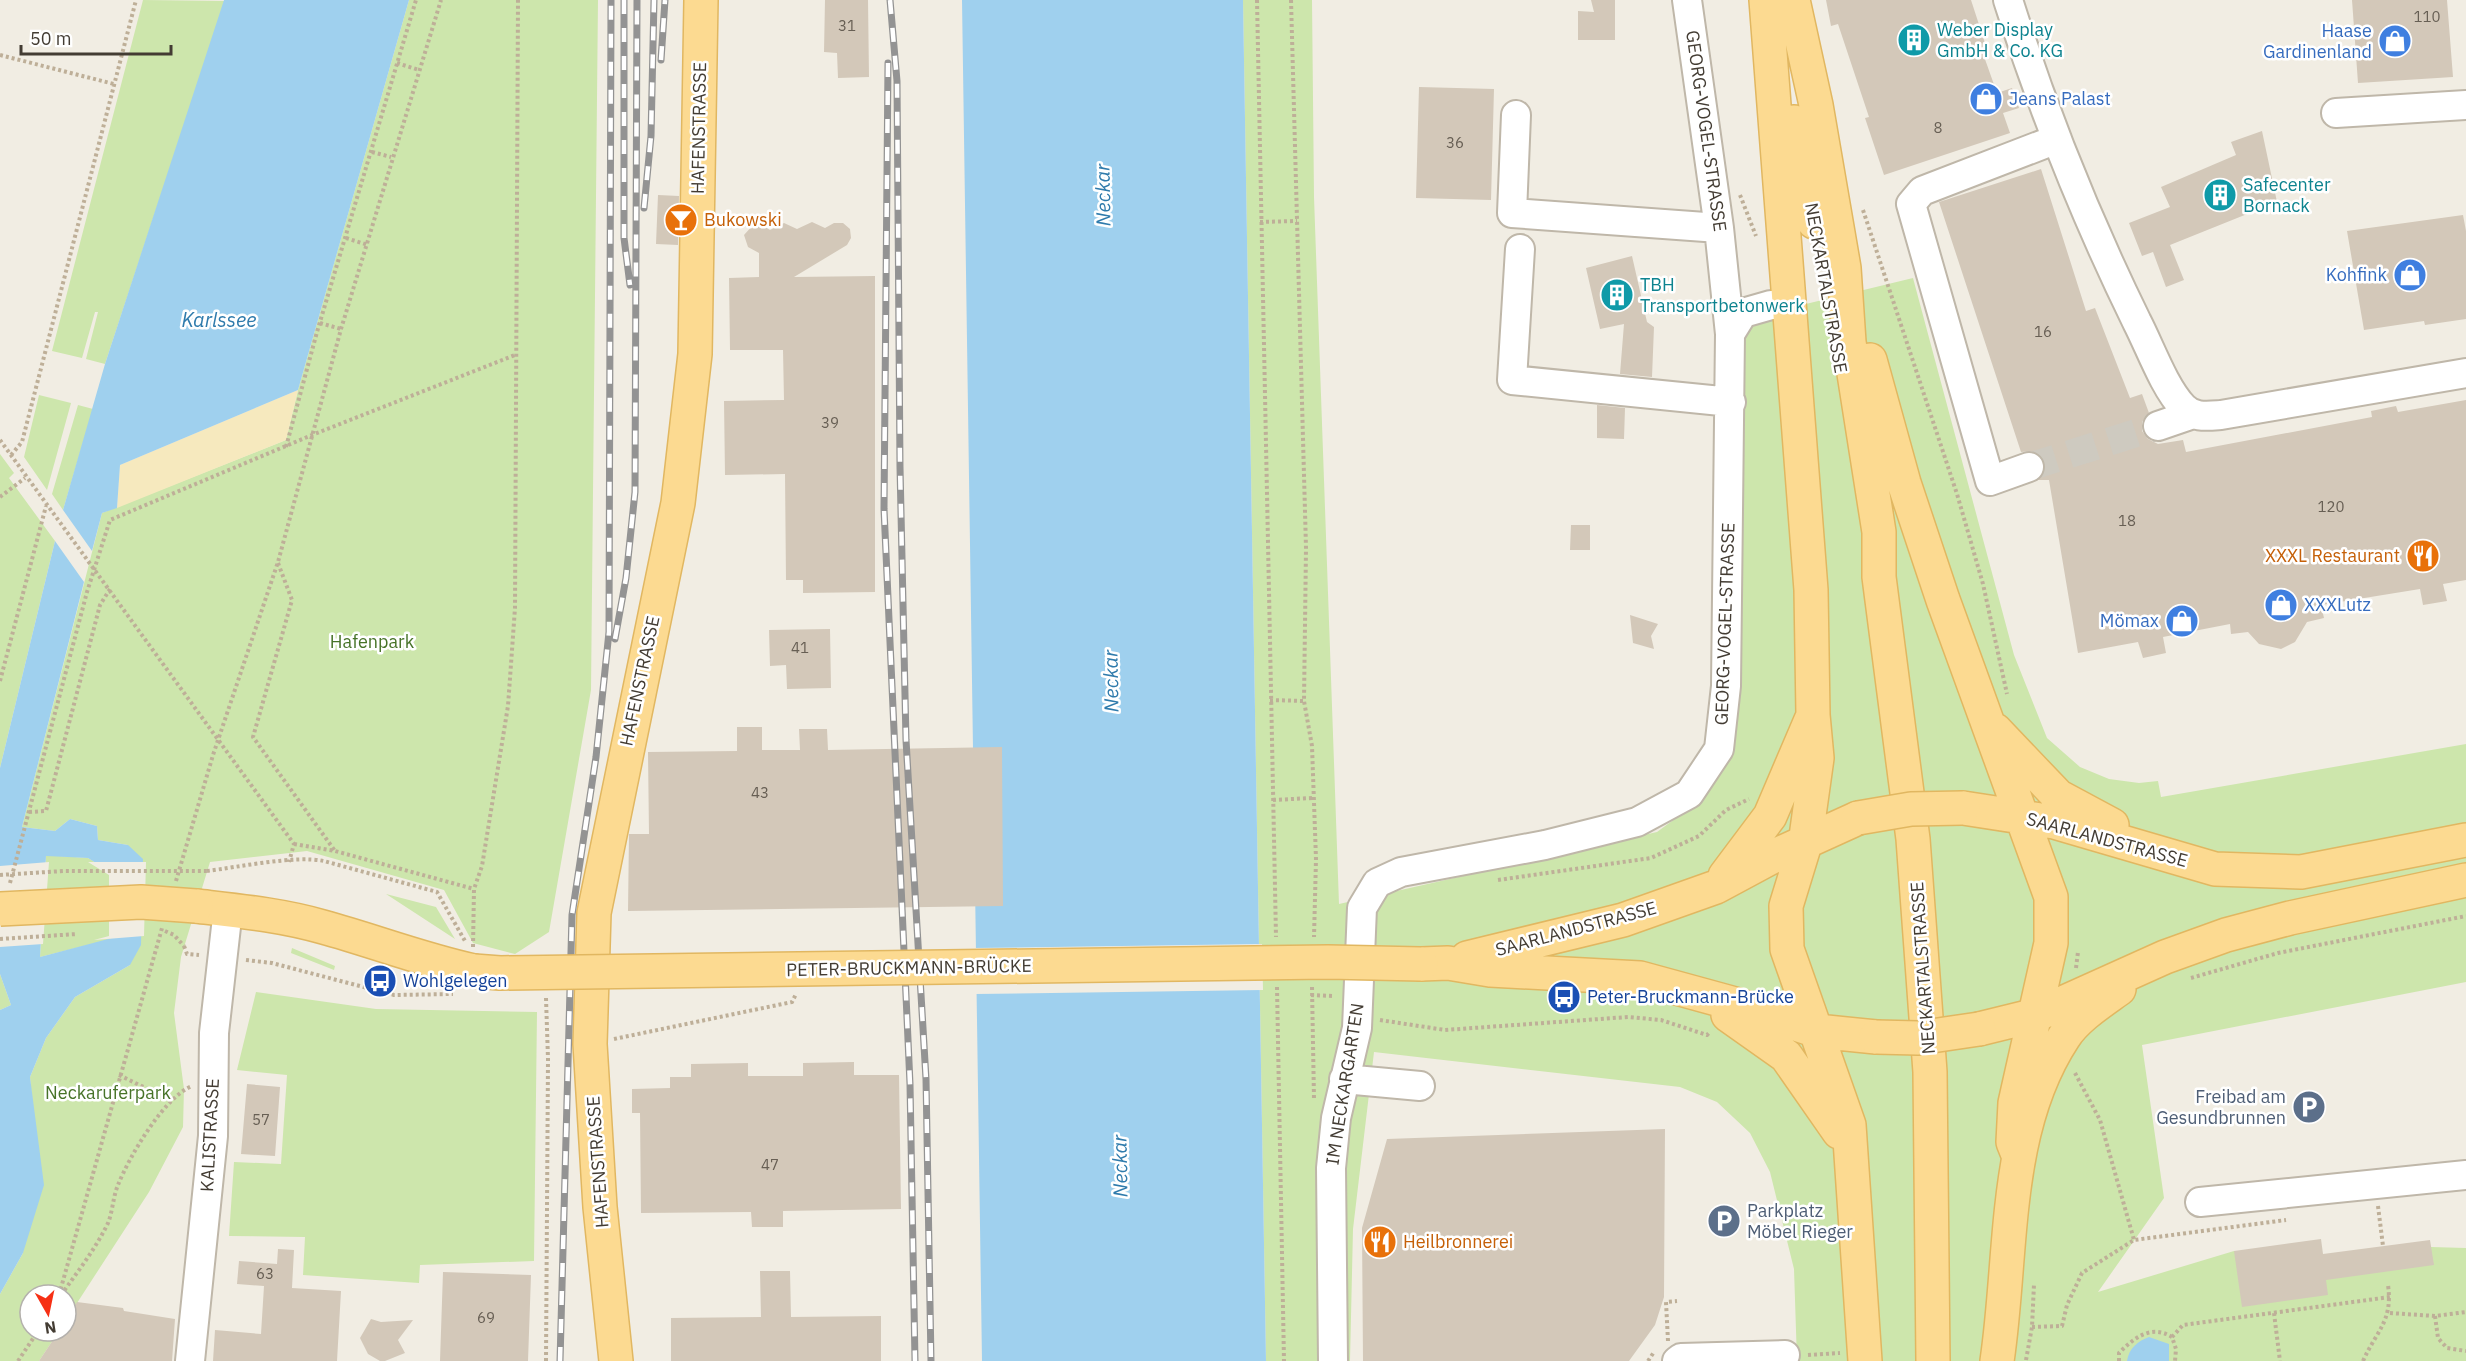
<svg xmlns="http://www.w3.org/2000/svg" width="2466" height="1361" font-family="'IBM Plex Sans',sans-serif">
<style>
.green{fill:#cde6ac}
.sand{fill:#f6e9be}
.water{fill:#9fd0ee;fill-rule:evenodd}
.pier{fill:#f1ede3}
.building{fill:#d3c8b9}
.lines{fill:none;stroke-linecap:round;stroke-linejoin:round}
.minor-tunnel{stroke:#cecac0;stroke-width:28;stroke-dasharray:28 14;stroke-linecap:butt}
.minor-casing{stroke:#bfb7a9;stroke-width:32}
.major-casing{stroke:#e1b761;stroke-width:36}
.path{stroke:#beaf98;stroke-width:4;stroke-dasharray:3 3;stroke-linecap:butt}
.minor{stroke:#fff;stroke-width:28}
.major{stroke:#fcda91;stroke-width:33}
.rail-casing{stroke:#939393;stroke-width:7}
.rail{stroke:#fff;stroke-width:4.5;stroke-dasharray:14;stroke-linecap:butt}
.major-bridge-casing{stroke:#e1b761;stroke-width:36;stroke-linecap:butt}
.path-bridge{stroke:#beaf98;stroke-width:4;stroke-dasharray:3 3;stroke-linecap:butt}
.major-bridge{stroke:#fcda91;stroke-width:33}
.labels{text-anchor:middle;stroke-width:5;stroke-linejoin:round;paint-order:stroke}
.number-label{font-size:15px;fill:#675f54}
.culture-label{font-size:18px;fill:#0d838f;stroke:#fff;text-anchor:start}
.shop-label{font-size:18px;fill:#366cbe;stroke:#fff;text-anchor:end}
.street-label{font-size:18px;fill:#433c33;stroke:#fff}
.food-label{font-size:18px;fill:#c56008;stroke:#fff;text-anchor:start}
.park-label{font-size:18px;fill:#477328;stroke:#fff}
.transit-label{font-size:18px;fill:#164399;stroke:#fff;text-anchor:start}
.service-label{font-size:18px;fill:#4e5e75;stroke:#fff;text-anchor:end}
.water-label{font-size:20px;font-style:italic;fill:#2f7bac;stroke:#fff}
</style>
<rect width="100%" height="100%" fill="#f1ede3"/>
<path class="green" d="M143,0L225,1L105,364L86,359L98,312H95L82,358L52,351Z
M409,0H598L591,690L549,932L515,954L473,943L444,890L307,851L210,862L181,957L174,1013L184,1089L183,1127L149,1192L66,1320V1295H30V1331H59L39,1361H0V1294L23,1253L33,1112L30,1077L46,1038L75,997L130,965L128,845L98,840L97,826L70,819L55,831L22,827L102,513L286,440L298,390Z
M1243,0H1312L1314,197L1339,904L1657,832L1698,802L1730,759L1740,594V347L1756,316L1913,278L2014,655L2047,738L2080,767L2109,779L2139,783L2158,781L2161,797L2466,744V982L2142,1045L2164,1198L2098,1292L2234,1251L2349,1258L2431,1247L2466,1248V1361H1797L1794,1269L1770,1172L1750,1133L1717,1102L1680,1087L1374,1052L1353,1229L1350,1361H1266Z
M39,395L71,403L47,490L24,457Z
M78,405L93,409L63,510L52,494Z
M0,454L14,473L9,478L55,541L0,768Z
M46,855L88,858L113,873L112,939L40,957Z
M386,894L436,907L455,939Z
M292,948L335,966L334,970L291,953Z
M0,974L11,1005L0,1010Z
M256,992L376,1009L537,1012L534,1261L420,1265L419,1283L303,1275L305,1237L229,1236L234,1162L281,1164L287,1075L237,1070Z"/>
<path class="sand" d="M298,390L286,440L117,508L120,465Z"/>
<path class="water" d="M224,0H409L298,390L120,465L117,508L102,513L92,551L63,510L105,364Z
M962,0H1243L1266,1361H982Z
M55,541L84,582L22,827L55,831L70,819L97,826L98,840L128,845L143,859L141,945L130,965L75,997L46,1038L30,1077L44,1185L23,1253L0,1294V1010L11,1005L0,974V768ZM46,856L88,858L112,873V938L40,957Z
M2149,1337L2169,1344V1361H2127C2129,1348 2138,1341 2149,1337Z"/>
<path class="pier" d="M49,862L43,944L0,947V866Z
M88,862H146L144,936L94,940L109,936V875Z
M1262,944L1263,990L974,994L973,948Z"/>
<path class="building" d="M825,0H868L869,77L838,78L837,53L824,52Z
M1591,0H1615V40H1578V11L1594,12Z
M1826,0H1971L1986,46L1981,48L1997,93L2012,88L2019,108L2003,113L2010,133L1884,175L1865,118L1869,117L1838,24L1831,26Z
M2352,0H2447L2453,77L2358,83Z
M1419,87L1494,89L1491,200L1416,198Z
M2262,131L2277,202L2170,245L2184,280L2166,287L2153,252L2142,256L2129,223L2170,207L2161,187L2236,155L2231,142Z
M2041,169L2086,311L2095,308L2130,398L2142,394L2149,413L2142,422V431L2148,439L2158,444L2183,440L2186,452L2372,417L2371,411L2396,406L2398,412L2466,400V580L2443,584L2447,601L2423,605L2420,589L2321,605L2324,618L2307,622L2295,642L2281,649L2259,644L2248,632L2231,634L2230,624L2163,637L2166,653L2143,658L2138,642L2078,653L2049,480H2038L2045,470V462L2040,455L2032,451L2021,452L1939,202Z
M658,195L679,196L678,245L656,244Z
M2463,215L2466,231V319L2425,325L2424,321L2364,330L2347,231Z
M812,222L825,228L834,223H843L850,229L851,238L847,245L794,277L875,276V592L803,593V580H786L785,474L725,475L724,401L784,400L783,350H730L729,278L759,277V253L748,247L744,235L753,225H762L770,230L784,223L797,229Z
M1632,256L1647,322L1654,327L1652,377L1620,374L1624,324L1600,329L1586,268Z
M1597,405L1625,408L1624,439L1597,438Z
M1571,525H1590V550H1570Z
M1630,615L1658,624L1651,636L1654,649L1633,643Z
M830,629L831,688L787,689L786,665L770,666L769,630Z
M737,727H762V750H800L799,729H827L828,750L1002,747L1003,906L628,911L629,834H649L648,752L737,751Z
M854,1062V1075H899L901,1209L783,1211V1227H752L751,1212L641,1213L640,1113H632V1089L670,1088V1077H691V1064L748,1063V1076H803V1063Z
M247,1084L280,1087L275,1156L241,1154Z
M1665,1129L1664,1297L1655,1325L1629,1361H1363L1362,1228L1387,1139Z
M2321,1239L2323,1254L2430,1240L2434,1265L2326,1280L2328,1295L2242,1307L2234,1251Z
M278,1249L294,1250L292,1288L341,1291L337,1361H213L215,1330L261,1334L264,1286L237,1284L239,1261L277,1264Z
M760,1271H790L791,1317L881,1316V1361H671V1318L761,1317Z
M443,1272L531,1275L528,1361H440Z
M77,1302L123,1308L124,1311L175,1319L172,1361H39L59,1331H66V1320Z
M371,1319L381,1322L413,1320L398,1340L405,1353L385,1361H380L368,1354L360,1338Z"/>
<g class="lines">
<path class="minor-tunnel" d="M2029,467L2158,426"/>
<defs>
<path id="minor" d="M2008,0C2043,111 2086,218 2137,322C2150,347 2164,387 2183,407C2193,418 2207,416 2221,415L2466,373
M2336,113L2466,105
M1516,115L1512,213L1719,228
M1520,249L1512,380L1731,402
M1730,334L1743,313L1771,305H1790
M2158,426L2193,414
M2029,467L1990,481L1911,204L1922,191L2057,139
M1344,1079L1420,1086
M2200,1202L2466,1175
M190,1361L213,1136L214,1033L228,909
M1333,1361L1331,1168L1336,1118L1357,1028L1362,908L1377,883L1401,872L1545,845L1637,822L1689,794L1719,749L1726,686L1730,334L1719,228L1687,0
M1677,1361L1681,1358L1785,1355"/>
<path id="major" d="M1766,0L1811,590L1813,715L1817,758L1805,844L1786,906L1787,949L1849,1125L1865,1361
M1793,0L1816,105L1844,268L1849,342L1879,532V577L1913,839L1930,1072L1933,1361
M1794,122L1814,222
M1870,360L1904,483L1943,600L2051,897V943L2015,1103L2013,1142L2019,1157
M1995,730L2058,796L2112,825
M1963,808L2054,822L2215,869L2301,872L2466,840
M1725,876L1770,816L1811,720
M196,906C239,911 282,915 323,927C374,941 423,960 474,971
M1467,958L1623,920L1716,887L1770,858L1858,818
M1421,964L1448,963L1490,970L1640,978L1735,1004L1817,1031L1876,1037
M1728,1015L1786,1056L1839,1132
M1979,1029L2036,1015L2165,957L2226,935L2290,918L2466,880
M616,1361L600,1207L590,1044L594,913L678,503L695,354L701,0
M1997,1361C2013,1254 2002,1131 2064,1037C2076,1018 2101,1002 2119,989"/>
</defs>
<use href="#minor" class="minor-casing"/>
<use href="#major" class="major-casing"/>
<path class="path" d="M1257,0L1276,937
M1291,0L1306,548L1304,701L1312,746L1316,859L1314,937
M0,55L114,84
M397,63L419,70
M372,152L391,157
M1740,195L1756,236
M1863,210L1957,494L1983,584L2007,694
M1260,222L1297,221
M346,238L368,245
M320,323L341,329
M0,440L294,844L289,862
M286,447L317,332L416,0
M11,455L22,442L136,0
M0,497L25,478
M278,563L292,600L253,737L335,851
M0,681L46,506
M1270,700L1304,701
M1273,800L1312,798
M29,812L46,811L100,605L110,589
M294,844L335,851L474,889
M207,871C239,867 296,855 324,861L437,892L465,941
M1498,880L1651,858L1699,836L1726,810L1749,799
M176,881L213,755L278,562L341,329L441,0
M10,883L87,592L110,520L312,435L515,355
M184,946L187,954L199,955
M473,947L474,889L482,866L508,706L515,608L518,0
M246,960L272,963L394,995L453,994
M2076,968L2078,952
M2191,978L2278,953L2466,916
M1277,987L1284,1361
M1312,987L1314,1099
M1311,995L1334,996
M546,998L548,1059L546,1361
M1380,1020L1445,1030L1628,1017L1661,1020L1707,1035L1710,1032
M614,1039L792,1002L796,994
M2075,1073L2100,1120L2134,1240
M119,1075L172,1101
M2378,1206L2383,1246
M59,1295L162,928
M61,1295C76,1274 93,1252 105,1229C113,1216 112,1199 118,1185C129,1157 164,1097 192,1086
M2274,1313L2280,1361
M2390,1313L2435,1316L2466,1312
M2435,1316L2438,1338L2447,1348L2466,1351
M2032,1327L2062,1326L2067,1305L2082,1273L2134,1240L2286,1220
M2172,1337L2183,1325L2390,1297
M1668,1341L1666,1302L1677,1301
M1808,1355L1840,1353
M2026,1360L2032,1327L2034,1284
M18,1361L38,1331
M1648,1361L1654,1352
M2119,1361V1353C2134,1338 2151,1324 2172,1337L2176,1349L2175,1361
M2363,1361C2377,1330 2393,1321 2388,1285"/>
<use href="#minor" class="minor"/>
<use href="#major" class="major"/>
<defs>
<path id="rail" d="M624,0V238L630,285
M890,0L897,81L900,467L906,740L926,1079L931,1361
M661,60L665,0
M888,63L884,509L910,1084L915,1361
M644,208L651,136L654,0
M615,639L626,578L635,492L637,0
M560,1361L572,915L596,757L609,632L611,0"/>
</defs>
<use href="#rail" class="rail-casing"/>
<use href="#rail" class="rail"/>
<defs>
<path id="major-bridge" d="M1858,818L1911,809L1963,808
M0,909L141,902L196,906
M474,971L500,973L1328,962L1421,964
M1876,1037L1918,1038L1979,1029"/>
</defs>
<use href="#major-bridge" class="major-bridge-casing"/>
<path class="path-bridge" d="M0,875L63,871H207
M165,931L174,935L184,946
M0,939L77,934"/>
<use href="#major-bridge" class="major-bridge"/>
</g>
<defs>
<symbol id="building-disc" viewBox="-11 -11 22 22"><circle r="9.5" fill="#0f9aa8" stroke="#fff"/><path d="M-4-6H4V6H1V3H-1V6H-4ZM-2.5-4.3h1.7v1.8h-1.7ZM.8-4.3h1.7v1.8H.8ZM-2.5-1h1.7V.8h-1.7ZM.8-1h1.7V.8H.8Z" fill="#fff"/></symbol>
<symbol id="shop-disc" viewBox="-11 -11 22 22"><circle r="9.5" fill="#3f7fe0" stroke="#fff"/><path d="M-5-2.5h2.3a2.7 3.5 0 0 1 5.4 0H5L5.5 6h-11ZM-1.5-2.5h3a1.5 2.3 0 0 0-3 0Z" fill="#fff"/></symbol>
<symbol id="bar-disc" viewBox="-11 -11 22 22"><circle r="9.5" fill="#e8710a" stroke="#fff"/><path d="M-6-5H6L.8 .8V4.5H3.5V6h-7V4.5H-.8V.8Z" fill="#fff"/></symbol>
<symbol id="restaurant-disc" viewBox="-11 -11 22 22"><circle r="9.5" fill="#e8710a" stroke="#fff"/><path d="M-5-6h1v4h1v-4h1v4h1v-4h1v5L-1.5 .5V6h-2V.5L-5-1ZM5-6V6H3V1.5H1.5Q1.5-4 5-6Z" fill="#fff"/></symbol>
<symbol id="bus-disc" viewBox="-11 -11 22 22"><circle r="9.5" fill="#1a4fb4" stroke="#fff"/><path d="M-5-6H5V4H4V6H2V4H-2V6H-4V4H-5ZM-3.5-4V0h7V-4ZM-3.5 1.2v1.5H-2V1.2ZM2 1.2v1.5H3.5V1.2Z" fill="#fff"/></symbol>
<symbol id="parking-disc" viewBox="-11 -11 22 22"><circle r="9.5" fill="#5c6f8a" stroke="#fff"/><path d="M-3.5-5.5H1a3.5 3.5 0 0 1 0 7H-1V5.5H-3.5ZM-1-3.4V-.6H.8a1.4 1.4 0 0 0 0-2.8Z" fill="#fff"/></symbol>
</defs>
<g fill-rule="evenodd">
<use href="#building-disc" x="1895" y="21" width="38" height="38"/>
<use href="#shop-disc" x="2376" y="22" width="38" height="38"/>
<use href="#shop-disc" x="1967" y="80" width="38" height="38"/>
<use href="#building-disc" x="2201" y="176" width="38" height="38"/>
<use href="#bar-disc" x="662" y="201" width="38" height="38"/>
<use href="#shop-disc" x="2391" y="256" width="38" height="38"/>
<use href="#building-disc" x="1598" y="276" width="38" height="38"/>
<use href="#restaurant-disc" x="2404" y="537" width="38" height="38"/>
<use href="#shop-disc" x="2262" y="586" width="38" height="38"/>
<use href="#shop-disc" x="2163" y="602" width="38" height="38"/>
<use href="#bus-disc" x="361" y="962" width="38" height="38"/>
<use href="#bus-disc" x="1545" y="978" width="38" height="38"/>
<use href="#parking-disc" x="2290" y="1088" width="38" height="38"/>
<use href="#parking-disc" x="1705" y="1202" width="38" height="38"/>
<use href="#restaurant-disc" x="1361" y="1223" width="38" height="38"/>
</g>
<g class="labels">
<g class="number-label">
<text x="2427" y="22">110</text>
<text x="847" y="31">31</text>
<text x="1938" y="133">8</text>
<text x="1455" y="148">36</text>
<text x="2043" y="337">16</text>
<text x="830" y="428">39</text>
<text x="2331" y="512">120</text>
<text x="2127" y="526">18</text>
<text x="800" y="653">41</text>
<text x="760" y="798">43</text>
<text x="261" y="1125">57</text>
<text x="770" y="1170">47</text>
<text x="265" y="1279">63</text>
<text x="486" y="1323">69</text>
</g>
<g class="culture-label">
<text x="1937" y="36">Weber Display<tspan x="1937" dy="21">GmbH &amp; Co. KG</tspan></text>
<text x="2243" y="191">Safecenter<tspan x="2243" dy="21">Bornack</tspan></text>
<text x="1640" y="291">TBH<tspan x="1640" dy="21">Transportbetonwerk</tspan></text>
</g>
<g class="shop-label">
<text x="2372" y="37">Haase<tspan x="2372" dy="21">Gardinenland</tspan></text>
<text x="2009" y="105" text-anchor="start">Jeans Palast</text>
<text x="2387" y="281">Kohfink</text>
<text x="2304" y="611" text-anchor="start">XXXLutz</text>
<text x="2159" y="627">Mömax</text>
</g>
<g class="street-label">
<text transform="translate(699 128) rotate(-89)" y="6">HAFENSTRASSE</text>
<text transform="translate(1706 131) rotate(82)" y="6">GEORG-VOGEL-STRASSE</text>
<text transform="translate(1826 288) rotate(80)" y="6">NECKARTALSTRASSE</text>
<text transform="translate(1725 624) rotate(-88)" y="6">GEORG-VOGEL-STRASSE</text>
<text transform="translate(640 681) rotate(-78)" y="6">HAFENSTRASSE</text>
<text transform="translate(2107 840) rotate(15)" y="6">SAARLANDSTRASSE</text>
<text transform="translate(1576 929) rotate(-15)" y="6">SAARLANDSTRASSE</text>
<text transform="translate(909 968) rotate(-1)" y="6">PETER-BRUCKMANN-BRÜCKE</text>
<text transform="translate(1923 968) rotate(-94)" y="6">NECKARTALSTRASSE</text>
<text transform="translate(1345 1084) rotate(-81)" y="6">IM NECKARGARTEN</text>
<text transform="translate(210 1135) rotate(-87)" y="6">KALISTRASSE</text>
<text transform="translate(598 1162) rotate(-94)" y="6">HAFENSTRASSE</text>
</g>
<g class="food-label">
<text x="704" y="226">Bukowski</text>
<text x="2400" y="562" text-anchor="end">XXXL Restaurant</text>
<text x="1403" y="1248">Heilbronnerei</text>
</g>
<g class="park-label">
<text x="372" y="648">Hafenpark</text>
<text x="108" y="1099">Neckaruferpark</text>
</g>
<g class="transit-label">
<text x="403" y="987">Wohlgelegen</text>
<text x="1587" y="1003">Peter-Bruckmann-Brücke</text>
</g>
<g class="service-label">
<text x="2286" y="1103">Freibad am<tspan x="2286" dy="21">Gesundbrunnen</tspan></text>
<text x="1747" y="1217" text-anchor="start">Parkplatz<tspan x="1747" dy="21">Möbel Rieger</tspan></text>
</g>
<g class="water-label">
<text transform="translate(1103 195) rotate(-91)" y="7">Neckar</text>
<text x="219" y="327">Karlssee</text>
<text transform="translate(1111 681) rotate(-91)" y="7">Neckar</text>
<text transform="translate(1120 1166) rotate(-91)" y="7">Neckar</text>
</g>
</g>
<g transform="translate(48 1313) rotate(171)"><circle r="28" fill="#ffffff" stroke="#b4b1ad" stroke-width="1.5"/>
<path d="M0-4.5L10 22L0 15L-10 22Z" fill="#f63015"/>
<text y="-9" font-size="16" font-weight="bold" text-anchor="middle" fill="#433c33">N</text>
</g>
<path d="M21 45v9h150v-9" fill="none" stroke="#433c33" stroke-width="3"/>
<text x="30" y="45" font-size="18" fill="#433c33" stroke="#ffffff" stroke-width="4.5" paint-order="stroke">50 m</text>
</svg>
